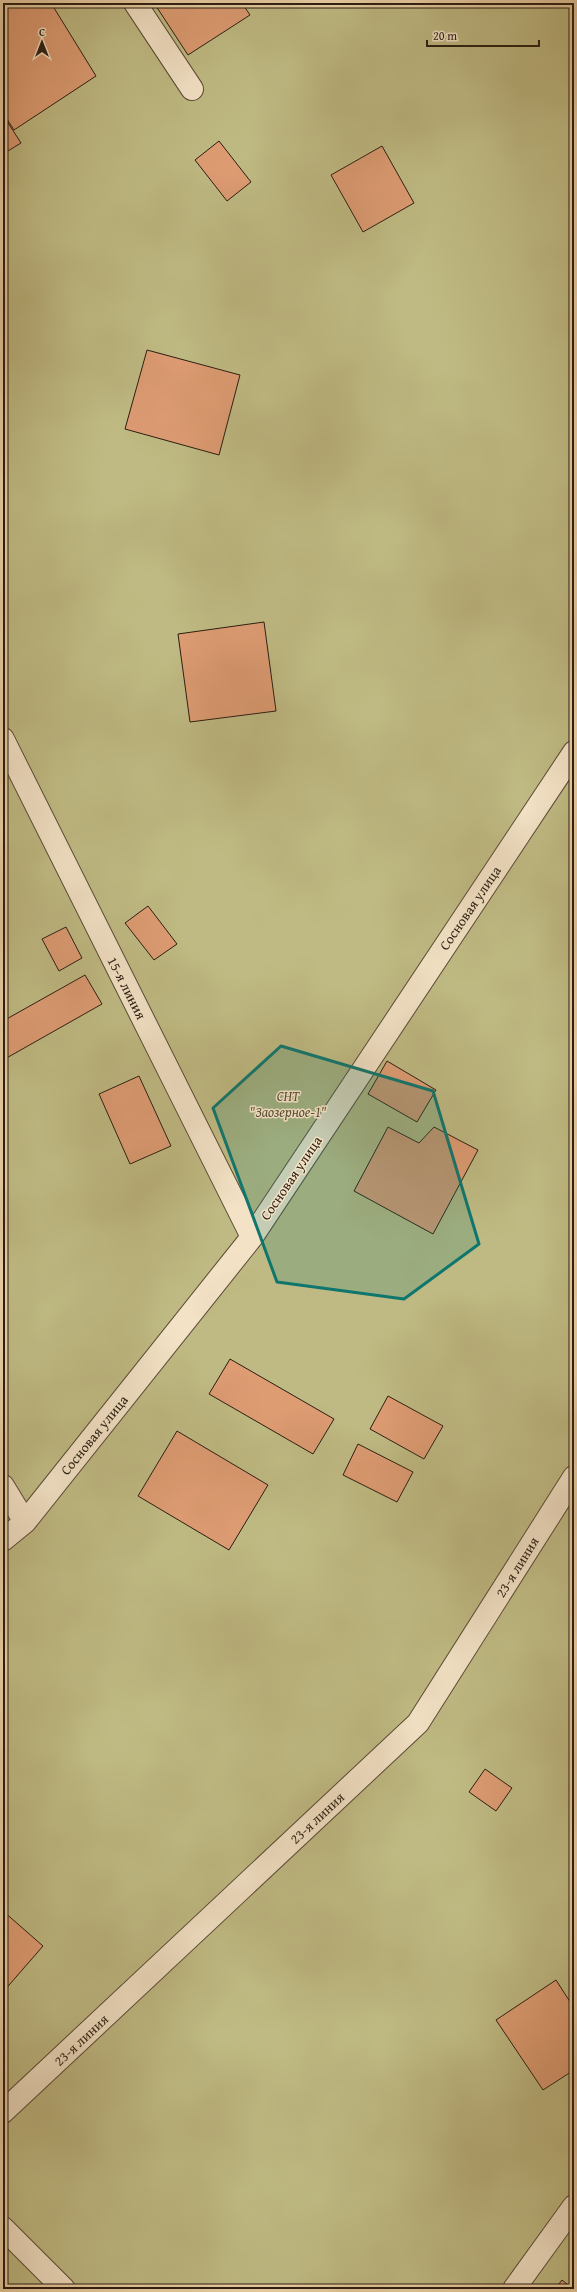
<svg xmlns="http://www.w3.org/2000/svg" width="577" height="2292" font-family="'Gentium Book Plus',serif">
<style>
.green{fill:#bfba83;stroke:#746c4a}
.building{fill:#de9c73;stroke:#291d11}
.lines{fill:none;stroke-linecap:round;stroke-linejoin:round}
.street-casing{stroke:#5a4a37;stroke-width:24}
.street{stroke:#f3e2c6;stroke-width:22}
.marked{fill:#0f766e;fill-opacity:0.2;stroke:#0f766e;stroke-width:3;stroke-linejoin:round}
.labels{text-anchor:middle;stroke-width:3;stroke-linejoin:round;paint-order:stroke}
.street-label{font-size:14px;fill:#291d11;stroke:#f3e2c6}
.park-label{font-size:14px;font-style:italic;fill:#564c33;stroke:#f3e2c6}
</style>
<rect width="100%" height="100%" fill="#edd2a8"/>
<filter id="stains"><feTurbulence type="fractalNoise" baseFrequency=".005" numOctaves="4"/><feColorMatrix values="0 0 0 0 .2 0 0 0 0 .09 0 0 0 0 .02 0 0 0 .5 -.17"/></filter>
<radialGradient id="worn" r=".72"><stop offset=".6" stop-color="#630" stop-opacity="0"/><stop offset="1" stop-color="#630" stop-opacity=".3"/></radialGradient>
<path class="green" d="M3,3H574V2289H3Z"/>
<path class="building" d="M3,3H51L96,76L14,130L3,113Z
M160,3H242L250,15L188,55L156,6Z
M3,115L21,143L3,154Z
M219,141L251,182L227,201L195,160Z
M382,146L414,203L363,232L331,175Z
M147,350L240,375L219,455L125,429Z
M264,622L276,711L190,722L178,634Z
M148,906L177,944L154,960L125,923Z
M66,927L82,958L59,971L42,939Z
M85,975L102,1004L3,1060V1021Z
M387,1061L436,1090L417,1122L368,1094Z
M139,1076L171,1146L130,1164L99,1094Z
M388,1127L419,1143L434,1127L478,1150L433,1234L354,1191Z
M230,1359L334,1419L313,1454L209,1394Z
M388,1396L443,1426L424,1459L370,1429Z
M177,1431L268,1485L229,1550L138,1496Z
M358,1444L413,1472L397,1502L343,1475Z
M485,1769L512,1788L496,1811L469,1792Z
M3,1911L43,1946L3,1992Z
M556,1980L574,2008V2070L543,2090L496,2020Z
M562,2280L573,2289H555Z"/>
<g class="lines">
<defs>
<path id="street" d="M135,3L192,89
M3,739L252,1237
M3,1486L25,1522
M3,1540L25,1522L252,1237L574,752
M3,2112L418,1723L574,1477
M3,2228L64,2289
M514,2289L574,2206"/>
</defs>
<use href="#street" class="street-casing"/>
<use href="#street" class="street"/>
</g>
<path class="marked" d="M281,1046L433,1091L479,1244L404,1299L277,1282L213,1108Z"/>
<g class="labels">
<g class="street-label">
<text transform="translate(470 908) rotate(-56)" y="5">Сосновая улица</text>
<text transform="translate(127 988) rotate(63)" y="5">15-я линия</text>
<text transform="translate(291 1178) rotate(-56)" y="5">Сосновая улица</text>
<text transform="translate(94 1435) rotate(-51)" y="5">Сосновая улица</text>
<text transform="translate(517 1567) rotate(-58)" y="5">23-я линия</text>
<text transform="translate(317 1818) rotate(-43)" y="5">23-я линия</text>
<text transform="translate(81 2040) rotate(-43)" y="5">23-я линия</text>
</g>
<g class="park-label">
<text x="288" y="1101">СНТ<tspan x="288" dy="16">"Заозерное-1"</tspan></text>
</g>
</g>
<rect width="577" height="2292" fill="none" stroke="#edd2a8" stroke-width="16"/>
<rect x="4" y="4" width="569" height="2284" fill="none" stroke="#291d11" stroke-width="2"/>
<rect x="8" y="8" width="561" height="2276" fill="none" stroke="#291d11"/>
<g transform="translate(42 42)" stroke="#f3e2c6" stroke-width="3" paint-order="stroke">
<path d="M0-3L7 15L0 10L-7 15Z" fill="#291d11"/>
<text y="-6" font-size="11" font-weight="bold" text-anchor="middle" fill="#291d11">С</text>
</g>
<path d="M427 40v6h112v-6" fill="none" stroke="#291d11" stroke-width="2"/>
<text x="433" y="40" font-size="12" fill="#291d11" stroke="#f3e2c6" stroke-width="3" paint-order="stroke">20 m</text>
<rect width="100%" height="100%" filter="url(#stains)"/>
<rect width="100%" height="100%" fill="url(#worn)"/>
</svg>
